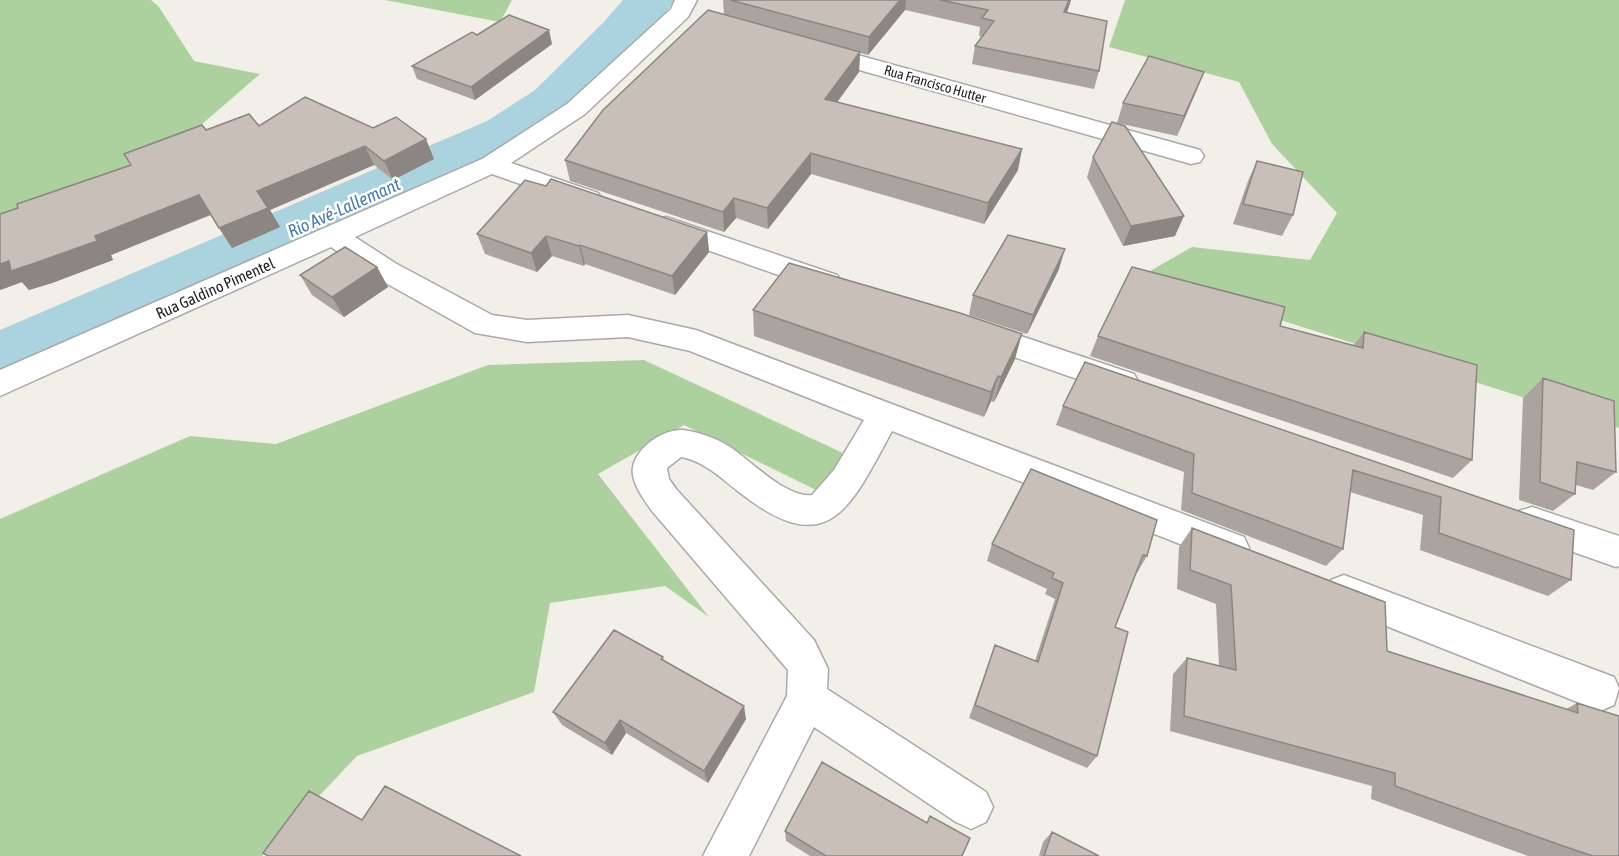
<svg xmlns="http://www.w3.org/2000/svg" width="1619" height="856" font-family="'Asap Condensed',sans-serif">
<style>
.forest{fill:#add19e}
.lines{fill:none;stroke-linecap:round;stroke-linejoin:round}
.river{fill:#aad3df;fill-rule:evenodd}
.minor-casing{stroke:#a9a9a9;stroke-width:3}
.minor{fill:#fff;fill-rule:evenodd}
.wall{fill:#aba49e}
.shaded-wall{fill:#8b8681}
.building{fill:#c7bfb8;stroke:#8b8681;stroke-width:1.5}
.labels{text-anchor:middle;stroke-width:5;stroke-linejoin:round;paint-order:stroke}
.far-street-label{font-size:14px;fill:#222;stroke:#fff}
.street-label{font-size:16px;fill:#222;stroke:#fff}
.water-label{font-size:18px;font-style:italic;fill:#4a7aab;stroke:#fff}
</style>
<rect width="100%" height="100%" fill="#f2efe9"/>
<path class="forest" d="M0,0H151L159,7L194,61L260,74L194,131L118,172L0,228Z
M385,0H512L500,22Z
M1125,0H1619V428L1271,317L1131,282L1192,247L1310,260L1337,213L1272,144L1239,82L1109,47Z
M644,360L845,454L816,490L684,425L598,474L709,617L665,586L550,603L534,692L357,756L262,856H0V519L190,436L276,444L488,365Z"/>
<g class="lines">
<path class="river" d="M623,0H675L641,45L575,114L529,147L27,381L0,389V330L487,121L535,90L603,23Z"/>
<defs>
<path id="minor" d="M675,0H697L688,17L585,114L511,163L598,193L602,199L598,205L589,208L580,205L492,174L355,237L395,263L492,315L527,320L628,315L696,330L1244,537L1249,548L1244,559L1231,564L892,431C850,508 829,563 739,492C721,478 704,461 681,457L667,468L669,479L677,490L814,640L828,669L827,689L986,792L993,807L986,822L971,829L956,822L814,727L749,856H703L787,696L788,670L652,511C645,501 635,488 633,475C629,452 662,428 683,430C699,432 716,438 730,447C751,461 786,498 812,495L834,470L864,420L690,351L628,337L527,342L475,333L375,277L331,247L0,396V370L482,159L567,104L671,9Z
M818,44L1200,150L1204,156L1200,162L1191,164L810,56L807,51L810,46Z
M666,217L837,275L841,282L837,289L827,292L656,232L652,226L656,220Z
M976,321L1134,374L1139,383L1134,392L1123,395L965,340L961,332L965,324Z
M1532,507L1619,536V566L1616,567L1519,533L1514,522L1519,511Z
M1344,575L1614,677L1619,688L1614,705L1600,711L1331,604L1325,592L1331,580Z"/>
</defs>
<use href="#minor" class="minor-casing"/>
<use href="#minor" class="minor"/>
</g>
<path class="wall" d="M723,0H1071L1067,13L1099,71L1094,89L972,64L975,46L982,37L979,36L980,27L905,10L868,55L860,53L859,72L837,102L1018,170L984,224L811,174L768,229L736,218L724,232L570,181L565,160L724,15Z
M477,35L552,44L475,100L417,79L412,66Z
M1204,72L1177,136L1117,123L1123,103Z
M259,126L434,159L393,180L374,165L270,210L280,227L232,248L211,215L111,255L113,260L52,283L29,290L22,282L0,290V214L131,165L206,130Z
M1093,157L1175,236L1123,246L1087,177Z
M1257,161L1293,215L1282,236L1233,224L1248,181Z
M707,232L709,252L675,295L585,264L584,266L552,256L537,272L485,254L477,234Z
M377,267L388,287L344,317L312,295L300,275Z
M1059,269L1027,334L969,315L973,295Z
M753,310L1015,359L994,402L991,401L984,417L754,336Z
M1280,326L1354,345L1364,332L1472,460L1453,478L1090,356L1098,336Z
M1085,362L1574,530L1571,580L1548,596L1420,550L1423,515L1350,492L1343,549L1326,566L1181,510L1184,472L1056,425L1063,406Z
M1543,378L1616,472L1593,490L1576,485L1575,494L1553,511L1519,500L1523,398Z
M1031,469L1147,556L1137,573L1136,572L1115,627L1097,756L1087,768L969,718L995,645L1035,661L1055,599L1045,594L1047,589L987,561L992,544Z
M1192,528L1387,651L1566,709L1577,703L1619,856H1528L1371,799L1372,786L1170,731L1173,674L1187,658L1219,666L1216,604L1177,589L1179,547Z
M663,657L664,661L746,719L708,783L626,733L612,755L562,725L553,712Z
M785,831L962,856H810L786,841Z
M1052,832L1099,856H1039L1043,842Z"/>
<path class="shaded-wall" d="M900,0H906L905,10L868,55L869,37Z
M1069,0H1071L1069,6L1060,30L1064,12Z
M549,30L552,44L475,100L471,87Z
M860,52L859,72L825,119V99Z
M1204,72L1196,92L1177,136L1184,116Z
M426,139L434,159L393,180L384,161Z
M365,146L374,165L270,210L280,227L232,248L219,228L257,191Z
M1022,149L1018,170L984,224L988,203Z
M811,153V174L768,229L767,208Z
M199,195L212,214L111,255L113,260L52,283L29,290L22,282L0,290V264L95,236Z
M734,198L736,218L724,232L723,212Z
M1184,216L1175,236L1123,246L1131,226Z
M707,232L709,252L675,295L672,276Z
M546,236L552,256L537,272L531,253Z
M580,245L585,264L584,266L579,246Z
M1065,249L1059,269L1027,334L1033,315Z
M377,267L388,287L344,317L332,297Z
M1022,334L1015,359L994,402L1001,377Z
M998,376L991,401L984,417L991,392Z
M744,706L746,719L708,783L704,771Z
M620,720L626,733L612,755L605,743Z"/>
<path class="building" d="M730,0H900L869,37Z
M940,0H1069L1064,12L1107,21L1099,71L975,46L994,21L982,18L988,10Z
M708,10L860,52L825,99L1022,149L988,203L811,153L767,208L734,198L723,212L565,160L603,110Z
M509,15L549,30L471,87L412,66L472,32L477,35Z
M1149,56L1204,72L1184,116L1123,103Z
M305,97L373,128L396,117L426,139L384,161L365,146L257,191L268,208L219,228L199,195L95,236L97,241L35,263L11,271L9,261L0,264V214L18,208L17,204L131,165L124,154L202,125L206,130L249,114L259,126Z
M1112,122L1125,126L1184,216L1131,226L1093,157Z
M1257,161L1303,172L1293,215L1243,204Z
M551,179L707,232L672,276L580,245L579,246L546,236L531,253L477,234L525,180L546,186Z
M1008,235L1065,249L1033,315L973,295Z
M345,247L377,267L332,297L300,275Z
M789,263L960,313L1022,334L1001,377L998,376L991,392L753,310Z
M1132,267L1285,307L1280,326L1363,348L1364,332L1477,365L1472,460L1098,336Z
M1085,362L1574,530L1571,580L1439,533L1441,497L1353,470L1343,549L1192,493L1194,454L1063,406Z
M1543,378L1614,401L1616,472L1577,462L1575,494L1540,482Z
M1031,469L1157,520L1147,556L1143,555L1115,627L1128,632L1097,756L975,705L995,645L1038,662L1063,583L1052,578L1054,573L992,544Z
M1192,528L1385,602L1387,651L1578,713L1577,703L1619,716V856H1593L1563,846L1395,786V773L1184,716L1187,658L1236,670L1231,585L1190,570Z
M614,630L663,657L661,659L744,706L704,771L620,720L605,743L553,712Z
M822,762L927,823L930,816L970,838L962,856H826L785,831Z
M385,786L521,856H268L263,853L309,791L362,820Z
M1052,832L1099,856H1044Z"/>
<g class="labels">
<g class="far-street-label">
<text transform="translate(935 84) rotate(16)" y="5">Rua Francisco Hutter</text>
</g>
<g class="street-label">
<text transform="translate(215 288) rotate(-24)" y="6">Rua Galdino Pimentel</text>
</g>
<g class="water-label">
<text transform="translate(344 208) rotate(-24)" y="6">Rio Avé‐Lallemant</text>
</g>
</g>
</svg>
